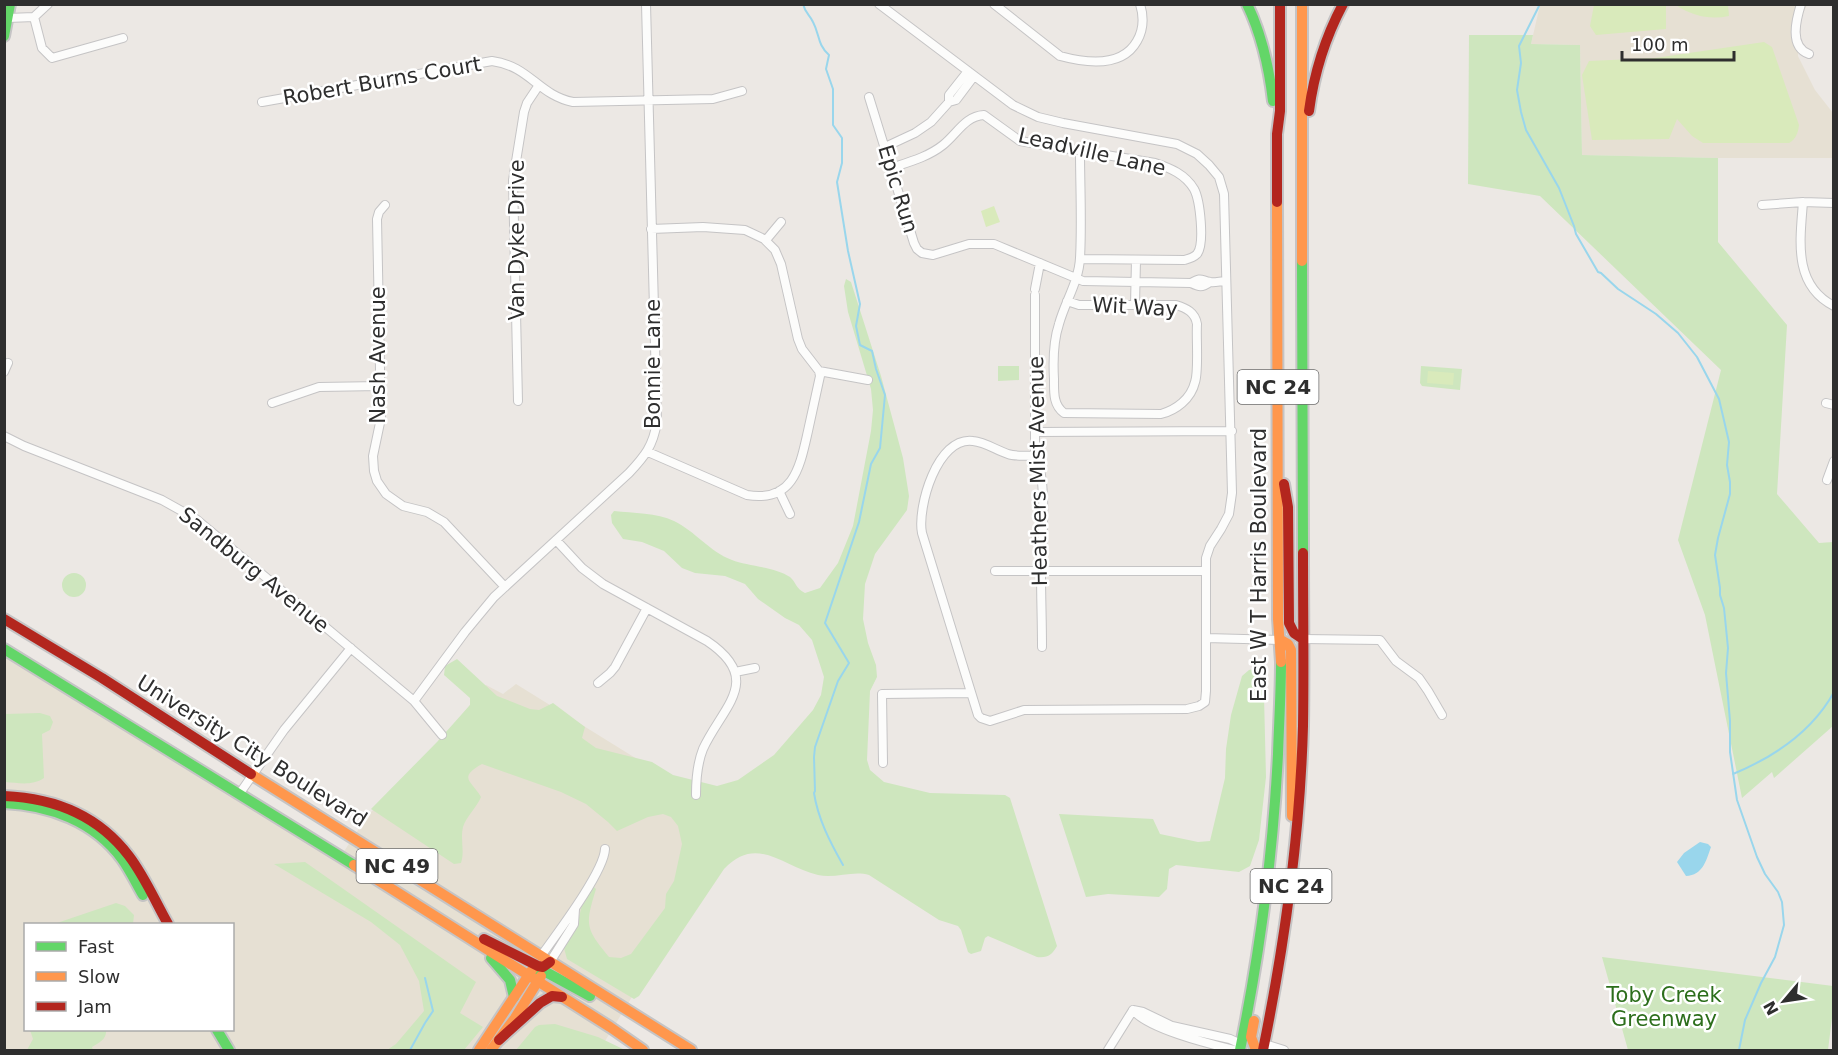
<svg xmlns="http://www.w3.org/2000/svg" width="1838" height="1055" font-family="'DejaVu Sans',sans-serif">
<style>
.education{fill:#e6e0d3;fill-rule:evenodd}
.green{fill:#cee6be}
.pitch{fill:#d9eabb}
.water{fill:#99d6ec}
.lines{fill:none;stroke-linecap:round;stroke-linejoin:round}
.stream{stroke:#99d6ec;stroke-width:2}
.street-casing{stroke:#c5c4c5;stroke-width:10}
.fast-casing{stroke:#c5c4c5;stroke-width:14}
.slow-casing{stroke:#c5c4c5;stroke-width:14}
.jam-casing{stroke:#c5c4c5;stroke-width:14}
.street{stroke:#fcfcfb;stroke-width:8}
.fast{stroke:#63d668;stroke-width:10}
.slow{stroke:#ff974d;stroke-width:10}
.jam{stroke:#b3261e;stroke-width:10}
.labels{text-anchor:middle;stroke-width:5;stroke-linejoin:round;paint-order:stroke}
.shield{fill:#fff;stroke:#6d6d6d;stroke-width:1.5}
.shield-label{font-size:20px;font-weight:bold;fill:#2e2e2e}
.street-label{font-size:21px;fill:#2e2e2e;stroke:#fff}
.park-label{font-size:21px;fill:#2c6e1b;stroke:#fff}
</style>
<rect width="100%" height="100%" fill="#ece8e4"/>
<path class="education" d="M1540,5H1807L1799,22L1798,56L1815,90L1833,113V158H1718L1582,155L1580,45L1531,44Z
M4,652L209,779L337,862L368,815L435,748L486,685L503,694L516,684L687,790L698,868L638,987L605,1041L618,1050H5ZM26,924H232V1030H26Z"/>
<path class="green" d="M1469,35H1533L1531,44L1580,45L1582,155L1718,158V242L1787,325L1777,494L1819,543L1833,542V726L1774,778L1772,772L1742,798L1705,615L1678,540L1721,370L1540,196L1468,184Z
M846,279L851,282L881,376L903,458L909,496L907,510L875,554L865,584L863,619L868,643L876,665L877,677L870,691L867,760L870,770L884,782L930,793L1005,795L1010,798L1057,946C1052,955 1048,958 1037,957L988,936L985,938L981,951L971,954L968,952L961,930L958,926L939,920L869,875C853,870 835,879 818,875C783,867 757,834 724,869L639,996L634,999L567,959L564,948L578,922L583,900L593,886L596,889C585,925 585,928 609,957L621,958L631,954L665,908L666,894L674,881L682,844L678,826L671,817L663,814L648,817L617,831L608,822L586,804L561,792L482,764C457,778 472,781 481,797C477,807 466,817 463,827C460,839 465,851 461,863L454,864L371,809L437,742L470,705V698L444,675L445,666L457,659L497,696L530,709L539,710L553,703L585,727L582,738L596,748L652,762L673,775L717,786L738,780L774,755L813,710L821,695L824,677L812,640L799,625L785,618L758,599L745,584L725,576L695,573L682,568L664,551L642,542L623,539L612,523L611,515L614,511C633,513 657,513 674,521C695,531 710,552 732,560C747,566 776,567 790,577C796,582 796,589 805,593L820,588L838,563L853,526L871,431L873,410L871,389L848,312L844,286Z
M998,366H1019V380L998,381Z
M1421,366L1462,369L1460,390L1422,386L1420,383Z
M62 585a12 12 0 1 1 24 0a12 12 0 1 1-24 0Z
M1260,668L1265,670L1267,674L1264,696L1266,777L1259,840L1250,866L1239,872L1176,865L1169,869L1167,889L1159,897L1108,894L1086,897L1059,814L1153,819L1160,834L1198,842L1210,841L1225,778L1226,749L1231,715L1242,676L1249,670Z
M40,713L50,716L53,722L50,730L42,734L44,778C32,786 19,783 5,782V714Z
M305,862L476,982L460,1013L483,1027L464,1050H387L396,1044L424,1011L419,981L400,945L371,922L274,864Z
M116,903L125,906L134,915L133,924H54Z
M1602,957L1833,986V1010L1828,1050H1628Z
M555,1024L598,1037L625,1050H516L535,1027L539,1025Z
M30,1030H106C107,1039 99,1043 92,1047L93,1050H27L33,1039Z"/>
<path class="pitch" d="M1594,5H1666V29L1596,35L1590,26Z
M1676,5H1728L1729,16C1710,20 1692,16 1676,5Z
M1764,42L1772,47L1799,125C1798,133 1796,139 1789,143H1703L1692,136L1677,119L1669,139L1592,140L1582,75L1589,61L1655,58Z
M994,206L1000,222L986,227L981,211Z
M1428,371L1454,373L1453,385L1427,383Z"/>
<path class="water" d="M1700,842L1708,844L1711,847C1706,861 1703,875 1686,876L1677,862L1684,853Z"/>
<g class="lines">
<path class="stream" d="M803,4C805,13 810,15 813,22C820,35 817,44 829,55L826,69L833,89V125L842,138V163L837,182L848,251L860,304L856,326L860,345L872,351L876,369L885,395L880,448L871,464L859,522L825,623L849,663L838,681L815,747L814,757L815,791L814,793C818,819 830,842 843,865
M1540,4L1519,46L1521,63L1517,90L1521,112L1526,130L1559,188L1574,226L1576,234L1598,272L1601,273L1618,289L1656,314L1678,333L1697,357L1719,399L1729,442L1727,465L1730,482V494L1718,538L1715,555L1720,588V595L1724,608L1728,648L1726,673L1730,721V752L1737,800L1757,857L1765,874L1778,892L1782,902L1784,925L1775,957L1761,983L1745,1020L1739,1050
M1733,774C1774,757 1812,732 1834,692
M410,1050L425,1023L433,1011L425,978"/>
<defs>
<path id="street" d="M879,4L1013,105L1038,117L1063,123L1177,144L1197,154L1209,165L1219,177L1224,194L1232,493L1229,514L1221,529L1210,546L1206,558V691L1205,702L1199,706L1187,709L1024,710L990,721L981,718L978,715L922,533C917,508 937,436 973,441C985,442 996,450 1008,454C1016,457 1027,455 1035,456
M994,4L1060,56C1086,63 1122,68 1137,41C1144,29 1144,17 1140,4
M1801,4C1796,20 1789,47 1809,54
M34,17L42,48L52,58L123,38
M8,18L34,17L48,4
M869,97L914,243L917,249L922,253L933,255L969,244H994L1083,281L1191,283C1199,287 1202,288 1210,282
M262,102L492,61C530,66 538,95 573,102L713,99L742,91
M949,102V95L968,71
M885,147L915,133L931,122L949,102L956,100L974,76
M891,168C909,162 928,157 943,145C957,134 965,116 984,115L1020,141L1155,163C1170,168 1185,174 1194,189C1200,200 1205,244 1197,254C1193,258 1188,259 1184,260L1080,259
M1803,202C1800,241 1793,285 1834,306
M385,205L379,212L377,219L381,418L373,456L374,471L377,481L386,494L403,506L427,512L444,522L505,587
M1762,205L1803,202L1834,203
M651,229L703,227L745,230L764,239L775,250L781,264L798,339L802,349L819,371L868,380
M766,240L781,222
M1191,283C1202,277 1200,280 1210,282C1214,283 1221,281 1226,281
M1035,289L1040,263
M1035,295V456C1048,475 1042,546 1041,572C1041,597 1042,622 1042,647
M1067,301L1079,305H1176C1186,308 1195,312 1197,324C1196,338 1199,371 1195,382C1191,399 1176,410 1161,414L1064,413C1053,405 1054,392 1054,379C1053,361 1053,342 1059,324C1065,302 1079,281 1080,258C1082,224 1080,186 1080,151
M1135,305L1136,260
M4,372L8,363
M518,401L513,180L524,112L527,103L539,85
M272,403L319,387L380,386
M1826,403L1834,405
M1036,432L1232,431
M4,436L24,446L162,500L196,519L414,701L442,735
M648,452L747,495C794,503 800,466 808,431C812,413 816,394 820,376L819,371
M1827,480L1834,461
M779,491L790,514
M556,540L582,568L603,584L707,641C765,680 722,707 703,749C697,764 696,779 696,795
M995,571H1205
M1206,638L1281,640
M1303,639L1380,640L1396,661L1419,678L1428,691L1442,715
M735,672L755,668
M598,683L610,673L615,667L647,608
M414,701L465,632L494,597L629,473C645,456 653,446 657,422L646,4
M883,763L882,694L970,693
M240,793L284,730L351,648
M541,956C556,935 604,872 605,849
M550,962L574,924L575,909
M1264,1044L1284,1050
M1108,1050L1133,1010
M1234,1050C1210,1044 1148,1029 1133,1010L1143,1012L1172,1026L1230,1039L1241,1044"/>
<path id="fast" d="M1247,4C1262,35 1269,67 1273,101
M4,36L10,4
M1302,261L1303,553
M4,649L354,865
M4,803C49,805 94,821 122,859C130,870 136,883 143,895
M491,958L510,980L514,997
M533,972L540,970L544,971L590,996
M217,1030L229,1050
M1240,1050C1260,952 1273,854 1278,754C1279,723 1281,692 1281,662"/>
<path id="slow" d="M1302,4V261
M1277,202L1278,619L1281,662
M1281,640L1288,644L1291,650L1292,816
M251,774L691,1050
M354,865L610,1027L643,1050
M1254,1021L1251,1037L1256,1050
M479,1050L532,970
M491,1050L515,1018L541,976"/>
<path id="jam" d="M1309,111C1314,73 1325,38 1343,4
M1277,202V134L1280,111V4
M1284,484L1288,507L1289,623L1294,633L1303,639
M4,619L102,678L251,774
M4,796C54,798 98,815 129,856C145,877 155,901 168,924
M484,939L538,966L543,967L550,962
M499,1040L540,1003L552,996L562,997
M1263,1050C1285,942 1300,836 1303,726C1304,668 1303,611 1303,553"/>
</defs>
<use href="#street" class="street-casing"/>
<use href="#fast" class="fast-casing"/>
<use href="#slow" class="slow-casing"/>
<use href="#jam" class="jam-casing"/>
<use href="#street" class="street"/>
<use href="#fast" class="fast"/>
<use href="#slow" class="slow"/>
<use href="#jam" class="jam"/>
</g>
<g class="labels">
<g class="shield">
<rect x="1237.5" y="370" width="81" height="34" rx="4.5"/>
<rect x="356.5" y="849" width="81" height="34" rx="4.5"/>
<rect x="1250.5" y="869" width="81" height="34" rx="4.5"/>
</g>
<g class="shield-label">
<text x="1278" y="394">NC 24</text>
<text x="397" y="873">NC 49</text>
<text x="1291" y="893">NC 24</text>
</g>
<g class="street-label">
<text transform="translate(382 81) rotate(-10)" y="7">Robert Burns Court</text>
<text transform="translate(1092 152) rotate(13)" y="7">Leadville Lane</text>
<text transform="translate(898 189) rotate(73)" y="7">Epic Run</text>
<text transform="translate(517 240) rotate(-90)" y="7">Van Dyke Drive</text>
<text transform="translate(1135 307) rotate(3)" y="7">Wit Way</text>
<text transform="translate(378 355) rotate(-90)" y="7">Nash Avenue</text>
<text transform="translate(653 364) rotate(-90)" y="7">Bonnie Lane</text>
<text transform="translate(1038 471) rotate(-91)" y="7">Heathers Mist Avenue</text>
<text transform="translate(1259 565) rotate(-90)" y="7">East W T Harris Boulevard</text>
<text transform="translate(254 570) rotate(39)" y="7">Sandburg Avenue</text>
<text transform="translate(252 751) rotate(32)" y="7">University City Boulevard</text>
</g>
<g class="park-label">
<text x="1664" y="1002">Toby Creek<tspan x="1664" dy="24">Greenway</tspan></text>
</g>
</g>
<rect width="1838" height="1055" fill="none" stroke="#2e2e2e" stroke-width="12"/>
<rect x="24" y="923" width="210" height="108" fill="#ffffff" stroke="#ababab" stroke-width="1.5"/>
<rect x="36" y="942" width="30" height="9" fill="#63d668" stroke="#ababab" stroke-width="1.5"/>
<text x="78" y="953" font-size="18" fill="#2e2e2e">Fast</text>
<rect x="36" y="972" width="30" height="9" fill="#ff974d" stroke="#ababab" stroke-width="1.5"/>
<text x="78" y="983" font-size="18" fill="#2e2e2e">Slow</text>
<rect x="36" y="1002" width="30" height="9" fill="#b3261e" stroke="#ababab" stroke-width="1.5"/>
<text x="78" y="1013" font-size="18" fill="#2e2e2e">Jam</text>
<g transform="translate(1784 1001) rotate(241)" stroke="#ffffff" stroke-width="4.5" paint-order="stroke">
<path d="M0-4.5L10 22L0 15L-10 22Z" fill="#2e2e2e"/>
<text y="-9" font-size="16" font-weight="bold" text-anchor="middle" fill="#2e2e2e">N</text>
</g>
<path d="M1622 51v9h112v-9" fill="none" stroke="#2e2e2e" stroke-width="3"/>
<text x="1631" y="51" font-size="18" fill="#2e2e2e" stroke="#ffffff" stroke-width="4.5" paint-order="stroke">100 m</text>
</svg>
